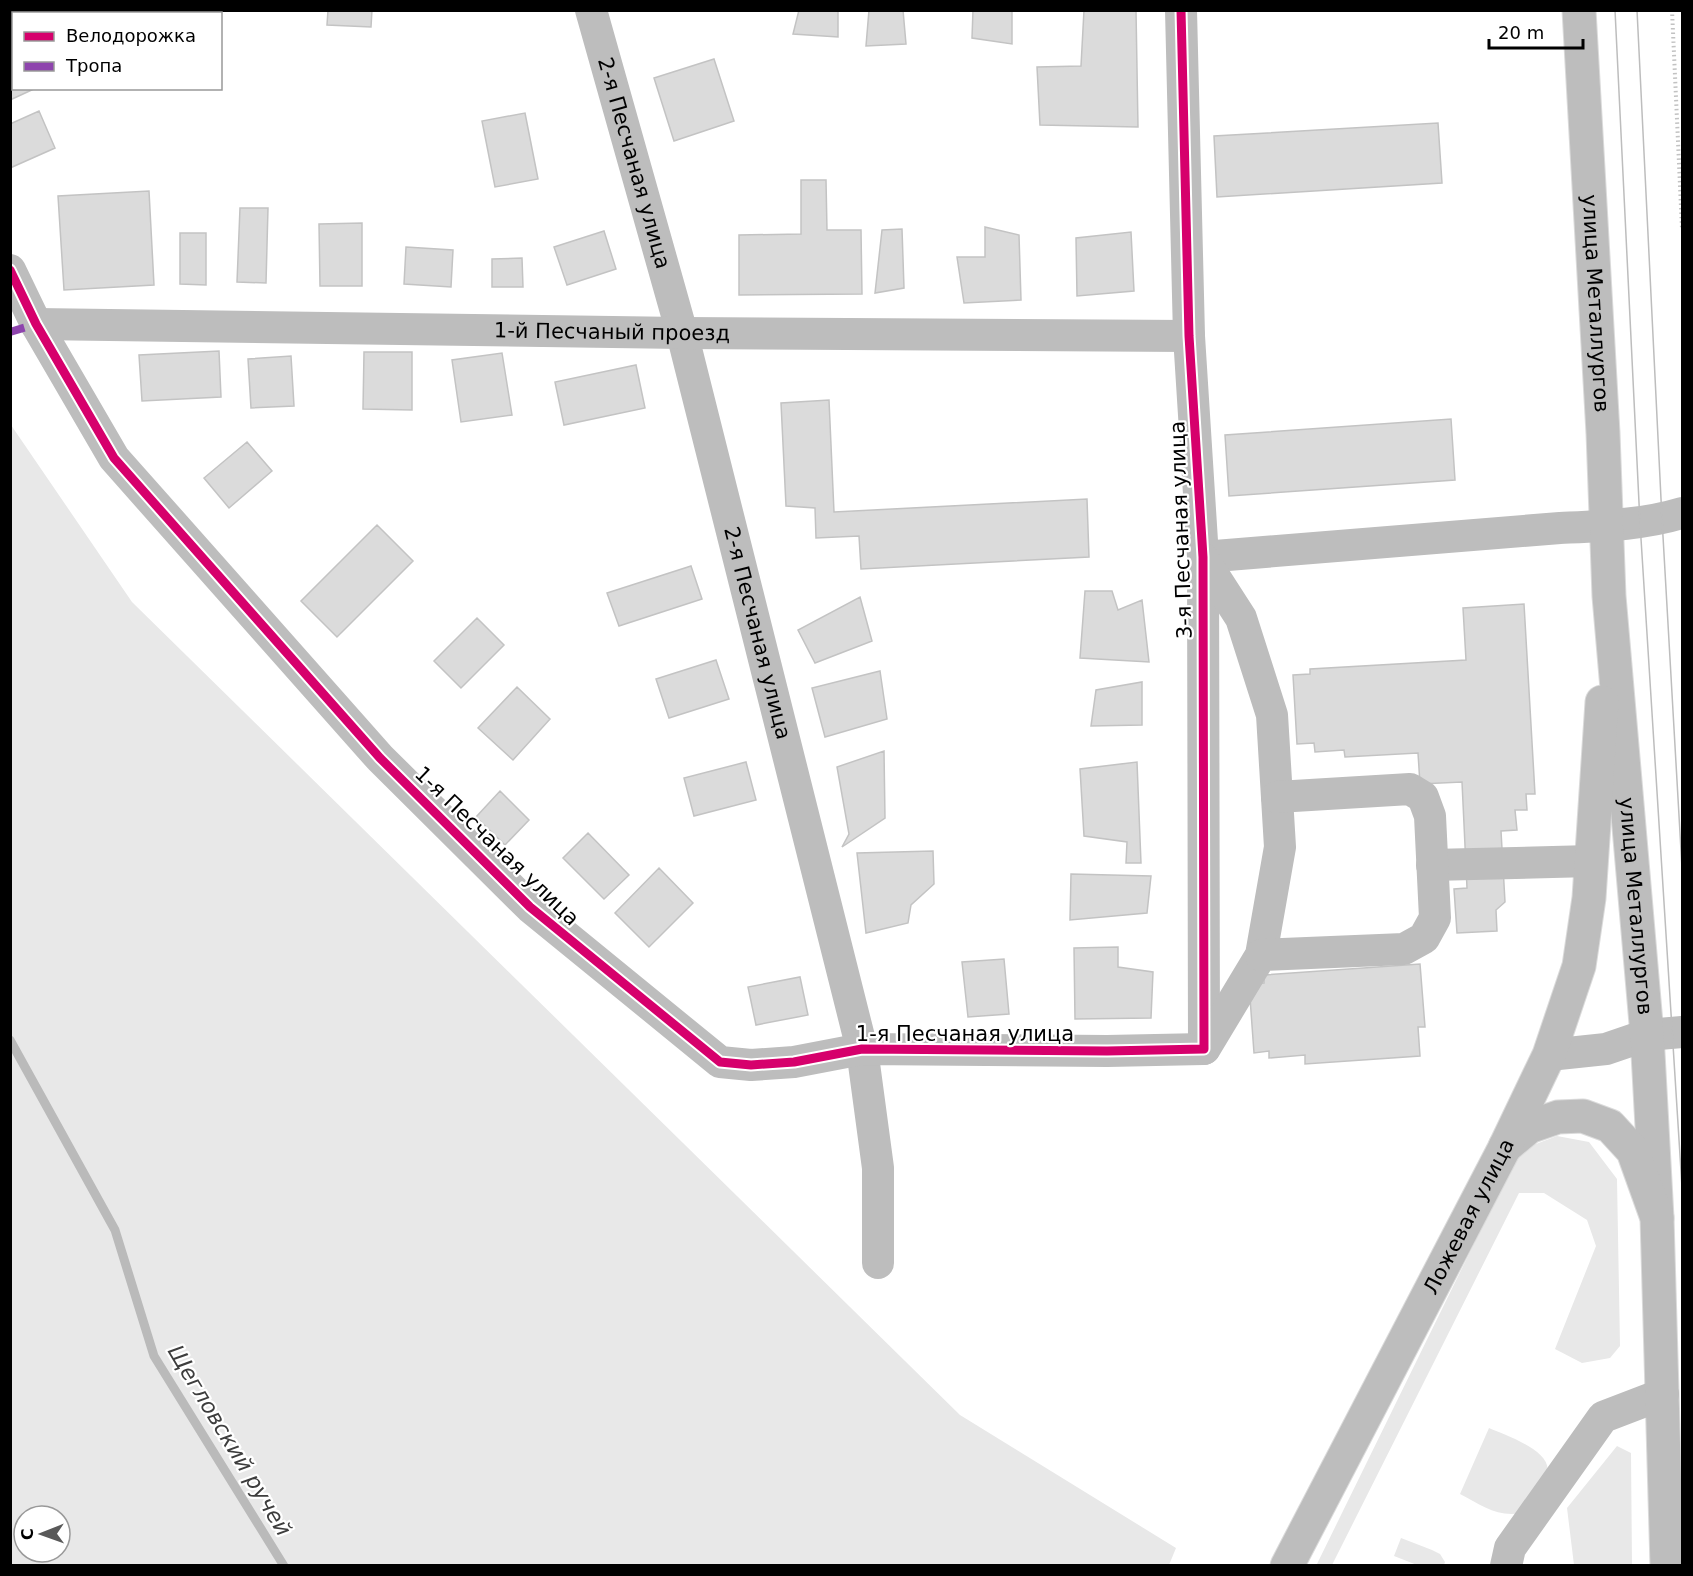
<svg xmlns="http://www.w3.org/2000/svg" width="1693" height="1576" font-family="'DejaVu Sans',sans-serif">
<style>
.green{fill:#e8e8e8;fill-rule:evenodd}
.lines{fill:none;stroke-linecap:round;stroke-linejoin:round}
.stream{stroke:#bababa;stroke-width:9}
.building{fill:#dbdbdb;stroke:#c3c3c3;stroke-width:1.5}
.major-casing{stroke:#dbdbdb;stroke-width:35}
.path{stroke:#c2c2c2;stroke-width:4;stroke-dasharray:1.5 3;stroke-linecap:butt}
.minor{stroke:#bdbdbd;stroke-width:32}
.major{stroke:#bdbdbd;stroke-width:33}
.tram{stroke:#bdbdbd;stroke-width:1.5}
.quiet{stroke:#8e44ad;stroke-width:8;stroke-dasharray:15 8;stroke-linecap:butt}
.cycleway-casing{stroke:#fff;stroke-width:13}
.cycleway{stroke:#d6006c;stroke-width:9}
.labels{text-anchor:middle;stroke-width:4.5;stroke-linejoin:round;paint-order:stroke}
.street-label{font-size:21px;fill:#000;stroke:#fff}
.water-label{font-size:22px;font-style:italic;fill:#3d3d3d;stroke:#fff}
</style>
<rect width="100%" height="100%" fill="#fff"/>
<path class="green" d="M11,425L132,602L960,1415L1176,1548L1169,1565H11ZM24,1516H60V1552H24Z
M1557,1136L1589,1142L1617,1179L1620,1346L1610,1358L1582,1363L1555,1349L1596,1246L1587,1220L1544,1193H1519L1332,1565L1316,1566L1520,1150Z
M1489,1428C1505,1435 1554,1451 1547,1474C1545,1483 1528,1504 1522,1513C1498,1518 1481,1505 1460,1494Z
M1617,1446L1631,1453L1632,1565H1574L1567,1508Z
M1401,1538L1432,1550L1440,1554L1445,1562L1444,1565H1417L1394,1556Z"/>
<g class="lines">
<path class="stream" d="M10,1040L115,1230L154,1356L284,1566"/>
</g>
<path class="building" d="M165,10H206V14H165Z
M328,10H372L371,27L327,25Z
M799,10H838V37L793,34Z
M869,10H903L906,44L866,46Z
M973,10H1012V44L972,38Z
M1084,10H1136L1138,127L1040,125L1037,67L1081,66Z
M14,41V88H36L10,100V43Z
M714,59L734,121L674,141L654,78Z
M39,111L55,148L10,168V124Z
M525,113L538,179L495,187L482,121Z
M1438,123L1442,183L1217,197L1214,136Z
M801,180H826L827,230H861L862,294L739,295V235L801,234Z
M149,191L154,285L64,290L58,196Z
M240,208H268L266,283L237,282Z
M362,223V286H320L319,224Z
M985,227L1019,235L1021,300L964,303L957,257H985Z
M902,229L904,288L875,293L882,230Z
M604,231L616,269L567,285L554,247Z
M1131,232L1134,291L1077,296L1076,238Z
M180,233H206V285L180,284Z
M406,247L453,250L451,287L404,284Z
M522,258L523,287H492V259Z
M219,351L221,397L142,401L139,355Z
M364,352H412V410L363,409Z
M502,353L512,415L461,422L452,360Z
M291,356L294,406L251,408L248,359Z
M636,365L645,408L564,425L555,382Z
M829,400L834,512L1087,499L1089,557L861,569L859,536L816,538L815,508L786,506L781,403Z
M1451,419L1455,480L1229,496L1225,435Z
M247,442L272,471L229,508L204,478Z
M377,525L413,561L337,637L301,601Z
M691,566L702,599L619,626L607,593Z
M1085,591H1112L1118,610L1142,600L1149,662L1080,658Z
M860,597L872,641L815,663L798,630Z
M1524,604L1535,794H1526L1527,810H1515L1517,830L1501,831L1505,902L1496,910L1497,931L1457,933L1454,889L1467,888L1462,782L1420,784L1418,753L1345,757L1344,750L1315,752L1314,743L1297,744L1293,675L1310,674V669L1466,660L1463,608Z
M477,618L504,645L461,688L434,661Z
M716,660L729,699L669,718L656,679Z
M880,671L887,719L825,737L812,688Z
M1142,682V725L1091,726L1096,690Z
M517,687L550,719L513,760L478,728Z
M884,751L885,818L842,847L849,834L837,767Z
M746,762L756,800L694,816L684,778Z
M1137,762L1141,863H1126L1127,842L1084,836L1080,769Z
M500,791L529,820L505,845L476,817Z
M588,833L629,875L604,899L563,858Z
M933,851L934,884L911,905L908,923L866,933L857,853Z
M659,868L693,903L649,947L615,913Z
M1071,874L1151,876L1147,913L1070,920Z
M1118,947V967L1153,972L1151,1018L1075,1019L1074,948Z
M1004,959L1009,1014L968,1017L962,962Z
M1420,964L1425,1027H1418L1420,1056L1305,1064V1055L1269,1058V1051L1254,1053L1249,984L1264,983V975Z
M800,977L808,1015L756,1025L748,987Z"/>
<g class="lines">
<defs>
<g id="major">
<path id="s3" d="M1579,10L1603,433L1609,596L1647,1035L1657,1218"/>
<path d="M1505,1147L1529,1127L1558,1117L1583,1116L1610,1126L1633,1151L1657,1218L1667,1566"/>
<path id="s4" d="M1287,1566L1504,1149L1549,1055L1579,966L1589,898L1602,702"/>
</g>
</defs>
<use href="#major" class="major-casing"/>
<path class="path" d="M1672,10L1682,229"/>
<g class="minor">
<path id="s1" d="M591,10L682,333L862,1049L878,1168V1263"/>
<path d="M1181,10L1189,336L1203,557L1204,1049"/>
<path d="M10,270L36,324L114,458L380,758L530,907L720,1062L751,1065L794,1062L862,1049L1107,1051L1204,1049"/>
<path id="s2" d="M36,324L682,333L1189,336"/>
<path d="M1203,557L1560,528C1602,526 1642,525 1682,513"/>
<path d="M1203,559L1241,618L1272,715L1280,847L1261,955L1205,1048"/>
<path d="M1432,865L1591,861"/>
<path d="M1261,955L1404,949L1424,938L1435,918L1430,816L1423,797L1410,789L1277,797"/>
<path d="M1549,1055L1606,1049L1647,1035L1682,1032"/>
<path d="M1506,1566L1510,1548L1603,1417L1663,1394"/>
</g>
<use href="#major" class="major"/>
<path class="tram" d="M1615,10L1640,523L1682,1187
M1637,10L1662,519L1682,868"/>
<path class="quiet" d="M10,332L36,324"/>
<defs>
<path id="cycleway" d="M10,270L36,324L114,458L380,758L530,907L720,1062L751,1065L794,1062L862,1049L1107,1051L1204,1049L1203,557L1189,336L1181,10"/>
</defs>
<use href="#cycleway" class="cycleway-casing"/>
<use href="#cycleway" class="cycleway"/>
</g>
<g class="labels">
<g class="street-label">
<text dy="7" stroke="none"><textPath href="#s1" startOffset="159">2-я Песчаная улица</textPath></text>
<text dy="7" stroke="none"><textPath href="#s3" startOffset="294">улица Металлургов</textPath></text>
<text dy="7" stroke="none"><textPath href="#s2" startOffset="576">1-й Песчаный проезд</textPath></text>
<text transform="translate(1181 530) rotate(-92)" y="7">3-я Песчаная улица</text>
<text dy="7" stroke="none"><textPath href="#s1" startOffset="645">2-я Песчаная улица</textPath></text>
<text transform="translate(497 846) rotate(44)" y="7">1-я Песчаная улица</text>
<text dy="7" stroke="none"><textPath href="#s3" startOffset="898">улица Металлургов</textPath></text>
<text x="965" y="1041">1-я Песчаная улица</text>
<text dy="7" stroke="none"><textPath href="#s4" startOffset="394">Ложевая улица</textPath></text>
</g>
<g class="water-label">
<text transform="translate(230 1440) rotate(59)" y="8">Щегловский ручей</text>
</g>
</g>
<rect width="1693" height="1576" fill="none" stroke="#000000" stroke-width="24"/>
<rect x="12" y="12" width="210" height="78" fill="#ffffff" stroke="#999999" stroke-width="1.5"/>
<rect x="24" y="32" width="30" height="9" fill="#d6006c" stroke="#999999" stroke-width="1.5"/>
<text x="66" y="42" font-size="18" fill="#000000">Велодорожка</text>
<rect x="24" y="62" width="30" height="9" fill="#8e44ad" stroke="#999999" stroke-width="1.5"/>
<text x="66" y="72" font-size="18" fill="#000000">Тропа</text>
<g transform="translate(42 1534) rotate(269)"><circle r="28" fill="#ffffff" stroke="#999999" stroke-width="1.5"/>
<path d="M0-4.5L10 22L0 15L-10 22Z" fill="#595959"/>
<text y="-9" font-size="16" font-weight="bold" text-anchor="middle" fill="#000000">С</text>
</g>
<path d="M1489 39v9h94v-9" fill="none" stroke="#000000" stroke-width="3"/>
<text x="1498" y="39" font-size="18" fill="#000000" stroke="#ffffff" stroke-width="4.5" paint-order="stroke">20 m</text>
</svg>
